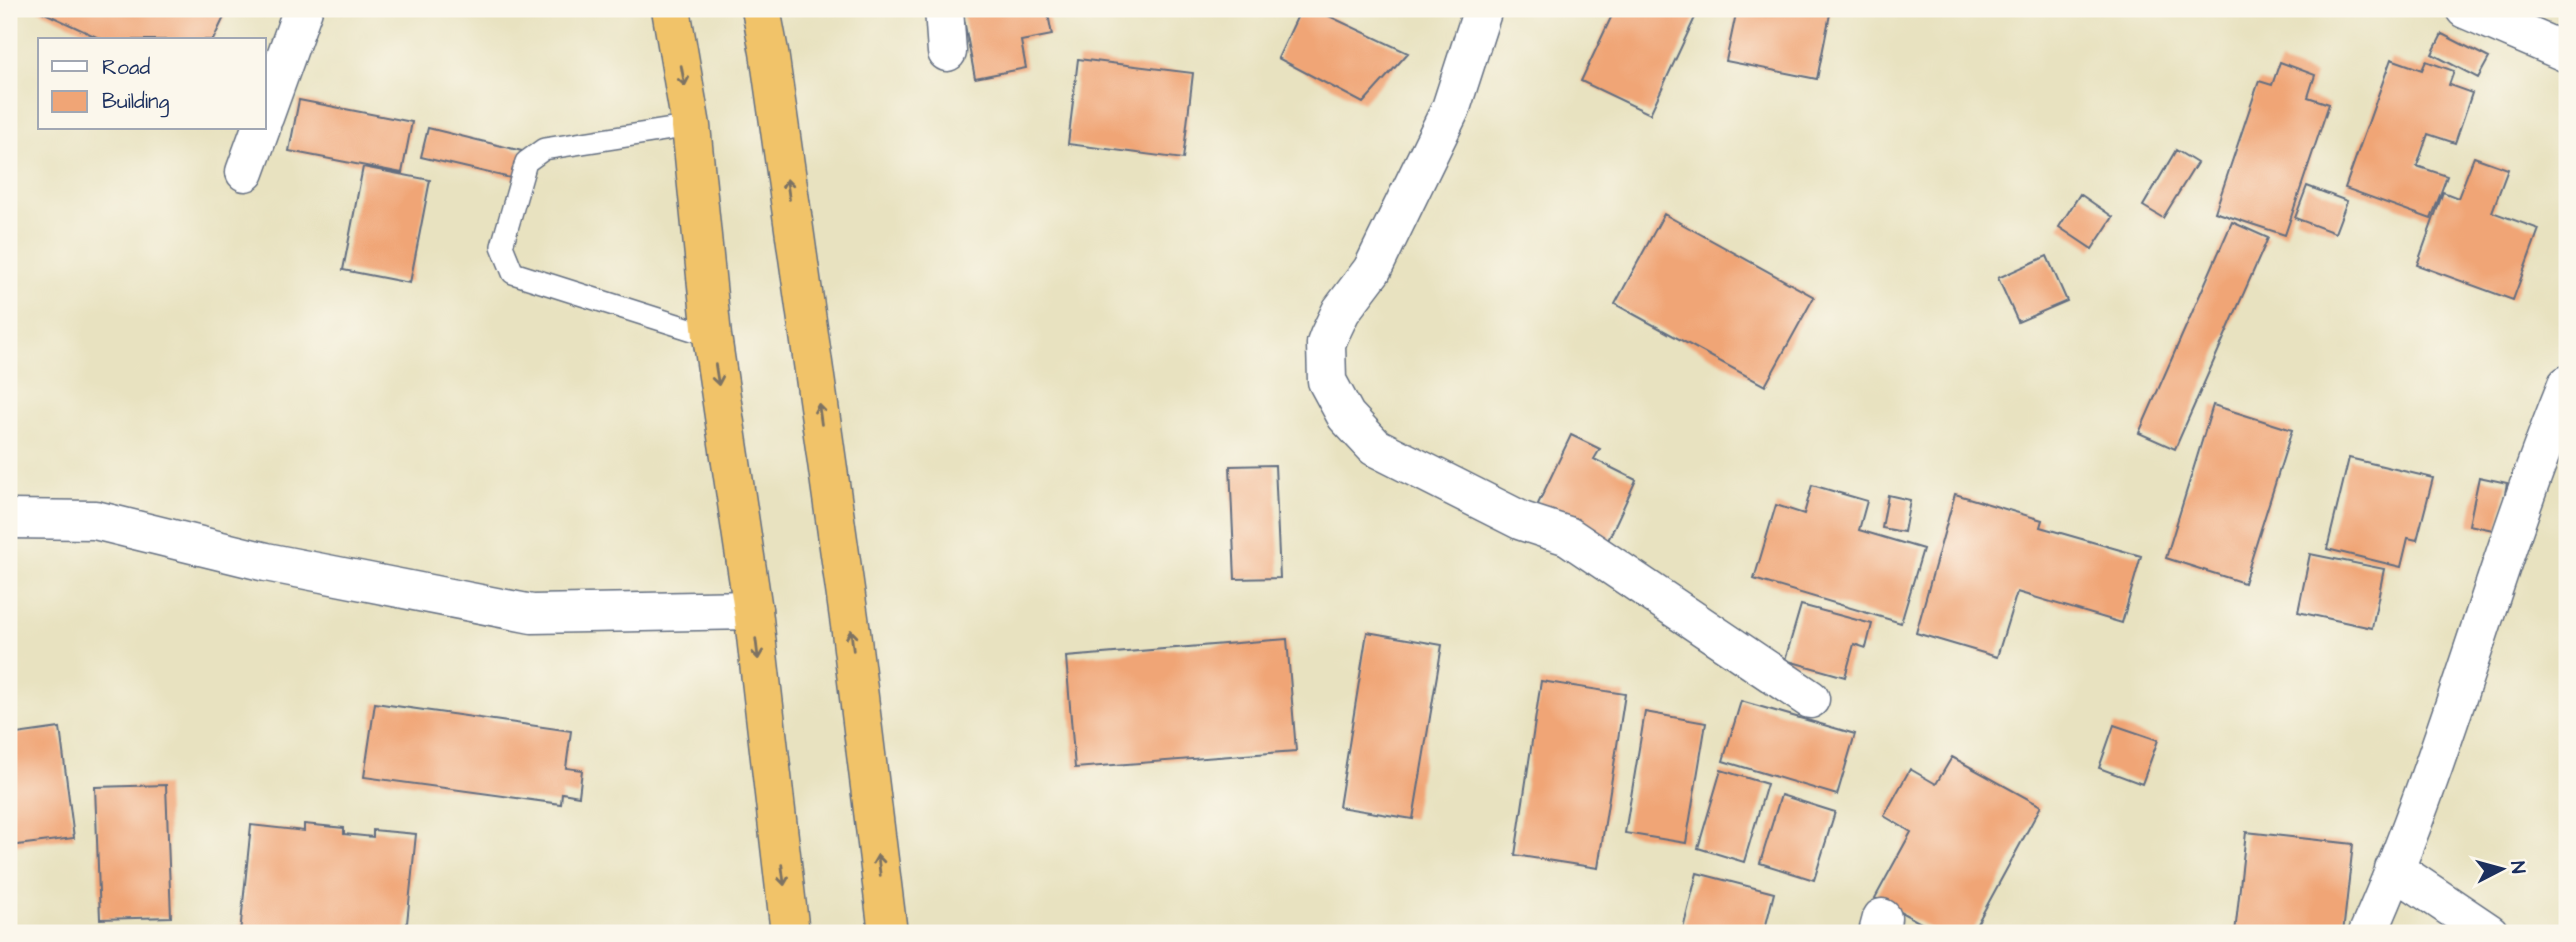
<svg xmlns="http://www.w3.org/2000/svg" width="2576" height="942" font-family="'Architects Daughter',sans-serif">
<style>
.building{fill:#f0a576}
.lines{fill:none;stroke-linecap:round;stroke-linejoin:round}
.lane-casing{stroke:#636e80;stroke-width:24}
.street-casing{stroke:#636e80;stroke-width:41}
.highway-casing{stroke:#636e80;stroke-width:41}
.lane{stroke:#fff;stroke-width:21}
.street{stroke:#fff;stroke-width:38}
.highway{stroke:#f1c369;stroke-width:38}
.oneway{stroke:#7b7263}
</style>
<rect width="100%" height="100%" fill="#fbf7ec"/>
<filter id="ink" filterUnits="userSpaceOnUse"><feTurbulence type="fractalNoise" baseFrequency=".0143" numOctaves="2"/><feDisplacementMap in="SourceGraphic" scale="14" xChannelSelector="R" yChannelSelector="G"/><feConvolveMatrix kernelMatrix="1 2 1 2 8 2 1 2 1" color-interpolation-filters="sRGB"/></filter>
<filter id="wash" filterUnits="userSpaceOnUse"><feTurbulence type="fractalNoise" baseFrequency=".00686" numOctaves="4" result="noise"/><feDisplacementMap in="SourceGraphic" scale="28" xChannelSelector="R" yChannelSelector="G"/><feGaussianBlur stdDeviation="1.57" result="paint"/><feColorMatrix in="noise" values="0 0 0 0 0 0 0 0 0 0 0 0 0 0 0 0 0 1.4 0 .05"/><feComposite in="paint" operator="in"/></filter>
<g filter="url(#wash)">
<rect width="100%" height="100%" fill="#e8e2c0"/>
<g id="blocks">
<path class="building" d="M36,9H228L213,40H103Z
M962,9H1047L1052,35L1021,41L1026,68L975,78Z
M1301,9H1314L1408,53L1363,103L1278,58Z
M1615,9H1699L1650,114L1581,81Z
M1737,9H1831L1817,79L1726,61Z
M2442,34L2489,58L2478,78L2432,54Z
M1078,59L1193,73L1183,159L1068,144Z
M2391,59L2422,70L2426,61L2454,71L2449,85L2472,93L2455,143L2428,134L2417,166L2447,176L2431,219L2345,188Z
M2280,62L2315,75L2308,97L2329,104L2285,235L2215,212L2259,81L2272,85Z
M299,100L412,122L402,173L289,151Z
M428,128L526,152L519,180L421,157Z
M2176,150L2197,163L2163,218L2143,206Z
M2474,157L2508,169L2492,212L2539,229L2513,300L2417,265L2443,192L2458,198Z
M363,167L430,180L410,283L343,270Z
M2307,186L2347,201L2335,233L2295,218Z
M2080,194L2113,217L2092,249L2059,227Z
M1664,214L1814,297L1765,386L1615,304Z
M2232,222L2268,238L2175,449L2139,433Z
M2047,256L2067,301L2018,322L1998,278Z
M2213,405L2292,430L2244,583L2166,558Z
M1571,435L1600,449L1594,459L1636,480L1598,562L1527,527Z
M2349,458L2433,478L2417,540L2408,538L2401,567L2327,549Z
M1275,465L1280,578L1235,579L1230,466Z
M2479,477L2507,483L2498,531L2469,525Z
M1812,485L1867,501L1859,530L1923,549L1901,623L1754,579L1776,505L1804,514Z
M1955,494L2042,520L2040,527L2141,556L2122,623L2017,592L1997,657L1916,633Z
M1888,495L1910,500L1904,532L1882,528Z
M2310,554L2384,569L2372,628L2298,612Z
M1801,605L1872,624L1866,648L1854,644L1845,677L1785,660Z
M1367,632L1442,645L1413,819L1339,807Z
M1287,639L1296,751L1075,768L1066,657Z
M1541,681L1625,694L1598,868L1515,855Z
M1741,701L1855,734L1837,795L1723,761Z
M375,703L571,731L566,768L582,770L579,796L562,793L561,804L364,777Z
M1645,712L1706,723L1686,843L1625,833Z
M2114,725L2158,740L2142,784L2099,768Z
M60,728L74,838L9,846V735Z
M1952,757L2041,806L1972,933H1939L1875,898L1911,832L1884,816L1910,769L1936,784Z
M1721,770L1767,784L1744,862L1698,848Z
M166,785L171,917L100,919L95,787Z
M1781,795L1835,812L1814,880L1760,863Z
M304,824L344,828V834L373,837V830L416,834L406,933H240L251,825L304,831Z
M2246,832L2353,844L2343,933H2235Z
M1697,873L1774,893L1764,933H1682Z"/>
</g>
</g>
<g filter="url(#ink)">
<use href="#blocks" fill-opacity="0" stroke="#636e80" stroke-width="2"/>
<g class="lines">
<defs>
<path id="lane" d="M691,126L544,149L526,162L502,246L513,273L712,336"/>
<path id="street" d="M944,9L947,52
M1483,9L1451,108L1372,270L1341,311L1329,336L1326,344L1327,381L1346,416L1375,447L1522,521L1568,536L1810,699
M2465,9L2567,53
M264,117L303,9
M245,172L261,128
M9,519L95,520L266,562L532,614L753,610
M2394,869L2489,933
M1878,933L1882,918
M2368,933C2447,755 2494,565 2567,385"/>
<path id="highway" d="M671,9L691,126L712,336L753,610L790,933
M761,9L769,52L851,632L888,933"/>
</defs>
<use href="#lane" class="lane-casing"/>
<use href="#street" class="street-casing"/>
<use href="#highway" class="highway-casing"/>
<use href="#lane" class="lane"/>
<use href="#street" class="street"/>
<use href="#highway" class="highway"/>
</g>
<defs><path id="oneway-shaft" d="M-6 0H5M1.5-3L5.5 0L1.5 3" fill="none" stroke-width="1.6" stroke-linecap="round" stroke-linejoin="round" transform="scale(1.75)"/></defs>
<g class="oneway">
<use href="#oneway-shaft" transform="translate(683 76) rotate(80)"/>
<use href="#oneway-shaft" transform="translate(788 189) rotate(-98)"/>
<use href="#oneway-shaft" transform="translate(717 375) rotate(81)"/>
<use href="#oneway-shaft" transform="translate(820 414) rotate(-98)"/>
<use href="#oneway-shaft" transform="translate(852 640) rotate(-97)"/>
<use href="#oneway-shaft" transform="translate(757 649) rotate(83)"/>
<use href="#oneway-shaft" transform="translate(879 865) rotate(-97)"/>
<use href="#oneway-shaft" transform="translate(783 875) rotate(83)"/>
</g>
</g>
<rect width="2576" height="942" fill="none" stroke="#fbf7ec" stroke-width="35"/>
<rect x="38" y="38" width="228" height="91" fill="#fbf7ec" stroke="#a1a7b3" stroke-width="2"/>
<rect x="52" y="61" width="35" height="10" fill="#ffffff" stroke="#a1a7b3" stroke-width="2"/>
<text x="102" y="74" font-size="21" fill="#1b2f5e">Road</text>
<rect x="52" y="91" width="35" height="21" fill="#f0a576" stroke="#a1a7b3" stroke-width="2"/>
<text x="102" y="108" font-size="21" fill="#1b2f5e">Building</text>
<g transform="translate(2502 869) rotate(84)" stroke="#fbf7ec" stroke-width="5" paint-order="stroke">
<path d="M0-5L12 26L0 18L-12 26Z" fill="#1b2f5e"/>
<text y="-10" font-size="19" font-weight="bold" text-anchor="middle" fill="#1b2f5e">N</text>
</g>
</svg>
